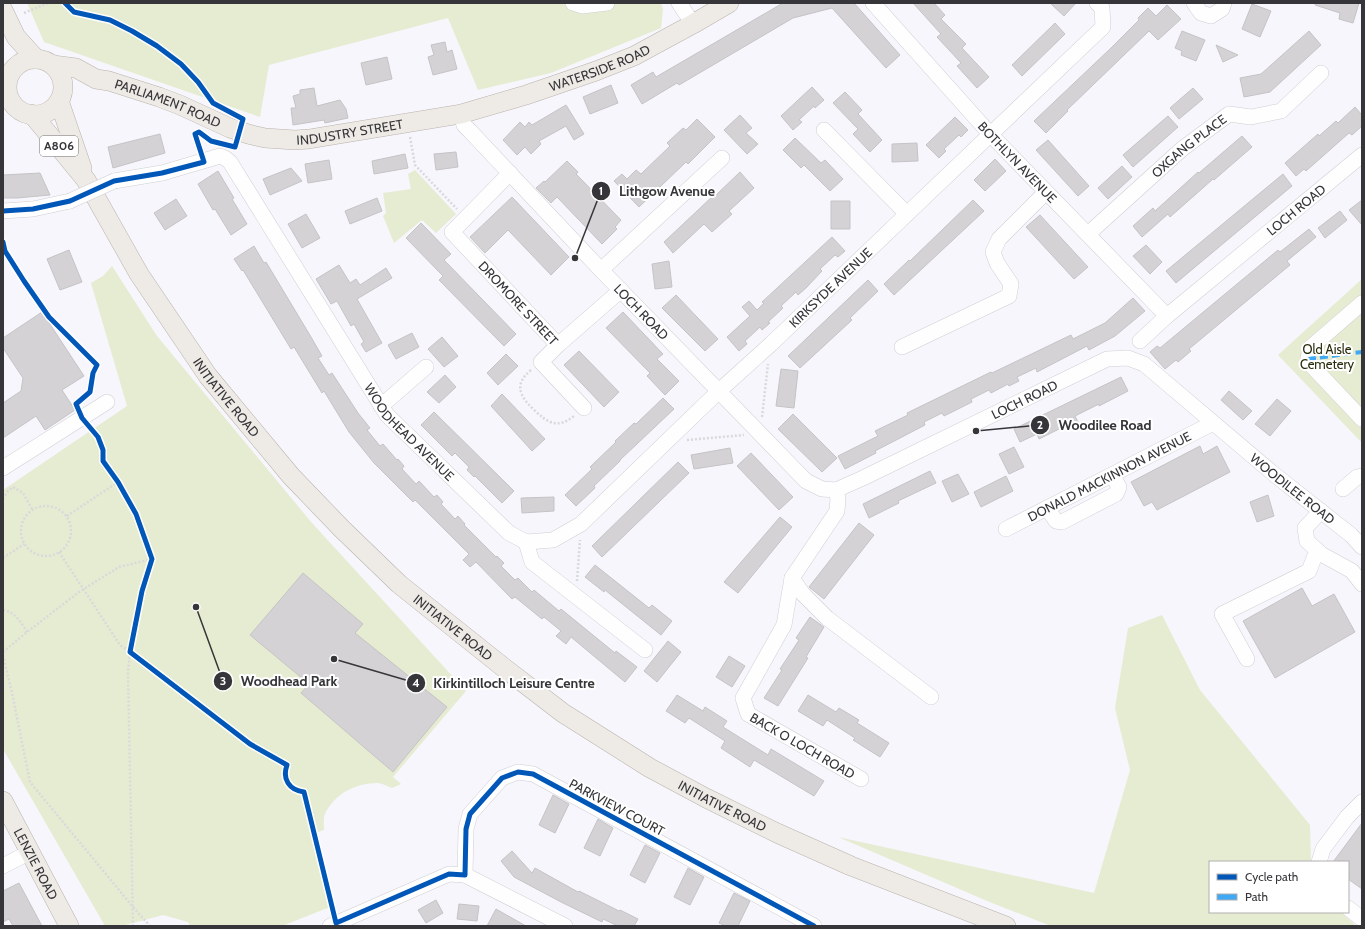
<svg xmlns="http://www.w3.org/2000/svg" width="1365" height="929" font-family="Cabin,sans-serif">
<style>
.green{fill:#e6ecd1}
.building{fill:#d4d2d5;stroke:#c6c3c6}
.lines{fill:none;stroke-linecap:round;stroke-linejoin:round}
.minor-casing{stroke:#cfcfd3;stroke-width:16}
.major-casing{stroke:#bab3ac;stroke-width:20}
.path{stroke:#d9d9db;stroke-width:2.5;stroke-dasharray:2 2;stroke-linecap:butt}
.minor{stroke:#fefeff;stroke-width:15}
.major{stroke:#eeeae5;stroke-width:19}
.minor-bridge-casing{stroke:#cfcfd3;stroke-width:16;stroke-linecap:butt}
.minor-bridge{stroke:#fefeff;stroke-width:15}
.quiet{stroke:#3fa9f5;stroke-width:4;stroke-dasharray:8 4;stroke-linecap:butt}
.cycleway-casing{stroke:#fff;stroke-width:8}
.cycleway{stroke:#0057b8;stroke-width:5}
.labels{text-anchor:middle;stroke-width:4;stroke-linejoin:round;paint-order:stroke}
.shield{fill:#fff;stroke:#727275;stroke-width:1}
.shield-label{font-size:12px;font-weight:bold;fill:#36363a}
.street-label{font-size:13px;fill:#36363a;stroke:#fff}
.park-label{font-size:13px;fill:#282c0b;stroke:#fff}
.leader{fill:none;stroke:#36363a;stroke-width:1.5}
.callout-dot{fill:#36363a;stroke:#fff;stroke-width:1.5}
.mark-label{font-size:12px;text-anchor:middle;font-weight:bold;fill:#fff}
.callout-label{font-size:14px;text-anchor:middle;font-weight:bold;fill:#36363a;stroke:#fff;stroke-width:4;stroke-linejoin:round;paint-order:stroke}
</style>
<rect width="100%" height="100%" fill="#f6f6fc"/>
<path class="green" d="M27,3H661L663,9L661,28L551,73L478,90L448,18L269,65L260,117L44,42Z
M415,170L456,214L436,233L422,220L394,243L383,216L386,213L383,193L411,189L408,174Z
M112,266L157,336L312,523L466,691L393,777L401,784L392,788C387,786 382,783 377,783C356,783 334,794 325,814C323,818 324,825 324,830L315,833L330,907L282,926H190L188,922L163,915L122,926H105L3,749V490L127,406L91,283L103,276Z
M1362,279V443L1278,355Z
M1162,615L1200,690L1310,825L1311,862H1210V912H1341L1356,926H1051L992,903L838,837L1094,893L1130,770L1115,708L1128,628Z"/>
<path class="building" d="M783,3H854L900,55L886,68L832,8L793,18L679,85L677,83L642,104L631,85L653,72L656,77Z
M913,3H934L945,15L941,19L966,44L962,48L989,77L977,88L957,66L961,63L937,37L941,34Z
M1050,3H1076L1064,16Z
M1315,3H1359L1353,23L1339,19L1340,13L1315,5Z
M1252,4L1271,11L1260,37L1242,29Z
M1167,5L1181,19L1158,40L1149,31L1067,110L1068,111L1046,133L1034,121L1111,48L1139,20L1138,18L1148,8L1156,16Z
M1055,23L1065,34L1022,76L1012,65Z
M1182,31L1205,40L1196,61L1181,55L1182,51L1175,48Z
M1309,31L1321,45L1270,92L1244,97L1240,78L1261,74Z
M445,42L447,52L452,50L457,69L433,75L428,57L434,55L431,45Z
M1216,45L1238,55L1223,62Z
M387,57L392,79L366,85L361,63Z
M611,85L618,103L590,114L583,97Z
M812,87L824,100L815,108L814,106L799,120L802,122L793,130L781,116Z
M314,88L317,106L340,100L346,109L348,118L325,123L324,120L293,125L291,108H296L293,96L300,94V90Z
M1193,88L1203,99L1179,119L1170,108Z
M845,92L862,110L858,114L882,140L870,152L853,134L858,129L833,103Z
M566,105L584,134L574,140L566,126L539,141L541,144L531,154L525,147L517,155L503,140L520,122L525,127L529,122L532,125Z
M1355,107L1362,115V126L1352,135L1349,133L1306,171L1304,169L1296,176L1285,163L1318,134L1319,136L1336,121L1338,123Z
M740,115L752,128L746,133L758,144L747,154L724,130Z
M1168,116L1178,127L1133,167L1123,155Z
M955,117L968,130L961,137L959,135L944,149L946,151L939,158L926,145Z
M697,119L715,137L688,164L686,162L639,207L614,181L622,174L627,179L636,170L641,174L670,146L667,143L683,128L686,130Z
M160,134L165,153L113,168L108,147Z
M1242,136L1252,147L1214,180L1213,179L1170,217L1168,214L1142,237L1133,226L1153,208L1155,211L1198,172L1199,173Z
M795,138L821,163L825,160L843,179L830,191L804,165L801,168L783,150Z
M1048,140L1089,186L1078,196L1036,150Z
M917,143L918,161L892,162V144Z
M456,152L458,167L436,170L434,154Z
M405,154L408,168L374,174L372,161Z
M995,159L1006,171L985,191L974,180Z
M329,160L332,179L308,183L305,164Z
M567,161L578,172L576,174L621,220L615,227L617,229L602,244L557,197L551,203L536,188L544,181L545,182Z
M1122,166L1132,177L1108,199L1098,188Z
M291,168L302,181L270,195L263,179Z
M218,171L234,198L232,199L247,224L231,235L215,209L213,210L198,184Z
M740,172L754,188L729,211L732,214L712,232L704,224L673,253L664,242L714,195L715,196Z
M40,173L50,195L17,198H3V175Z
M1283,174L1292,186L1176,283L1166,271Z
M512,197L569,257L551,275L508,230L485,253L470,237Z
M377,198L382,211L350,224L345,211Z
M176,199L187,216L165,230L154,213Z
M973,200L984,211L894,295L884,284L909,260L910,261Z
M1362,200V225L1349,210Z
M831,201H850V229H831Z
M1340,211L1347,220L1325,238L1318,228Z
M306,214L320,238L302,248L288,224Z
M1040,215L1088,267L1074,279L1026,227Z
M421,223L451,254L444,260L516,334L504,346L439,280L443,276L406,238Z
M1309,229L1316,237L1287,261L1290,265L1189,349L1191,351L1178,362L1176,360L1165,369L1150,352L1157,346L1160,348L1278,250L1280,252Z
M832,237L845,251L838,257L835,255L820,269L822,271L806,288L798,295L796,292L781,306L783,308L768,322L770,323L762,330L760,327L745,341L747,344L739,351L727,337L750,316L742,307L749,301L757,310L764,303L762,302Z
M1146,245L1162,262L1150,274L1133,256Z
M254,246L264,263L266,262L311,337L322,356L318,358L329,375L332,373L358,413L370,428L367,430L380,446L383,444L397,460L398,459L404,466L402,469L416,484L419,481L434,497L437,495L443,502L441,504L455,519L458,516L465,524L464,525L496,557L497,556L504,563L501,566L515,580L518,578L532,592L534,590L559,611L561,609L615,653L616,651L637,667L625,682L571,637L566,644L556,636L561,631L544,617L542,619L515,597L512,599L476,562L470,567L463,560L469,554L415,500L413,502L374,463L349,432L324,391L322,393L294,347L291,349L243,270L242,271L234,259Z
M69,250L82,282L60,290L47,259Z
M669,261L672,287L655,289L652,264Z
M339,265L350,283L356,279L360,285L386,268L392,278L357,299L382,343L366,352L361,344L364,342L354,324L351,326L337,301L331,304L316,279Z
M868,280L878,291L850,318L852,320L800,368L788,356Z
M676,295L718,339L705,351L662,308Z
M1133,298L1145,311L1115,336L1089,350L1087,346L1037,372L1036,368L1017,377L1019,381L1009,386L1008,384L991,393L989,390L971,399L972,402L944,416L942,413L924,422L925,425L875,451L876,453L845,469L838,456L878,436L875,431L908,415L907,413L991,372L992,373L1071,335L1073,339L1105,323Z
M42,312L84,376L62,390L75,410L45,430L36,416L3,438V403L21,391L23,378L3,348V338Z
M623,312L663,354L657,359L679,381L665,395L647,376L650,373L606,328Z
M412,333L419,347L396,359L388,345Z
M442,337L458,356L444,367L428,349Z
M579,351L619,392L604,407L564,365Z
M506,354L518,366L498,385L487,373Z
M781,369L798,371L794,408L776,406Z
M445,375L456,387L439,403L427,392Z
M1121,377L1128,391L1099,406V404L1075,416L1078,422L1064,429L1063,427L1039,439L1037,434L1020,442L1014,429Z
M1229,391L1252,411L1243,420L1221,400Z
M502,394L545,439L532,451L491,406Z
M663,398L674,409L620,460V461L594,486L595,488L576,506L565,495L592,469L590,467L616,442L615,441L634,423L636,424Z
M1277,399L1291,411L1270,436L1255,424Z
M434,412L514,491L502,503L475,476L474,477L467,470L469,467L455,453L452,456L421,425Z
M793,414L837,458L822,472L778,429Z
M1200,446L1203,454L1217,446L1230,472L1157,510L1152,502L1144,506L1131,482Z
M1014,447L1024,467L1009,474L999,454Z
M730,448L733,463L694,469L691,455Z
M751,453L793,497L779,510L737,466Z
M678,462L689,473L602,557L592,546Z
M930,471L936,483L898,501L899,503L869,518L863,504Z
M958,474L969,494L952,502L942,481Z
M1006,476L1013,491L981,507L974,492Z
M1268,495L1274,516L1257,522L1250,502Z
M554,497V511L522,513L521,498Z
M780,517L792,527L738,593L724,582Z
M859,523L874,535L824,599L809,587Z
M595,565L649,608L652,605L672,621L661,635L605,590L604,592L585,577Z
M303,573L363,624L355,633L447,707L393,772L301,693L309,684L250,635Z
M1302,588L1312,606L1334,594L1355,632L1275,678L1243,621Z
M810,617L824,627L806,657L808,658L778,706L764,698L782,670L780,669L799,640L796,638Z
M668,641L681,652L657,682L644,671Z
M729,656L745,666L732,687L716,677Z
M677,695L703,711L705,707L727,721L723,727L768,755L771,749L824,781L814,796L754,760L750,767L721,748L725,741L689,718L685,723L666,711Z
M808,695L836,712L839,708L859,720L857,723L889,743L880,757L853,740L855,738L827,720L823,726L798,711Z
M553,795L569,804L555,833L539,825Z
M598,819L613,828L600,856L584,848Z
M1362,823V889L1348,879V862H1333Z
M645,845L660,853L645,883L630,875Z
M512,851L532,873L535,868L578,892L579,891L619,911L620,910L638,919L634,926H618L603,919L602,922L561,902L514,877L501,861Z
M688,868L704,877L690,905L674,897Z
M19,883L42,926H13L9,919L3,922V891Z
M734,893L750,901L738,926H726L719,923Z
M436,900L443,913L426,923L418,910Z
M459,904L479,906L477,921L457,919Z
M496,909L526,926H487Z"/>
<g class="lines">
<defs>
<g id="minor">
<path d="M573,3L582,6L607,3"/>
<path d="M679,3L693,24"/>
<path id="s1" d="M873,3L991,135L1167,316"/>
<path d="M1194,3L1201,13L1211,16L1222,9L1224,3"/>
<path id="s2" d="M461,114L464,125L470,131L601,270L806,481L822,489L836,490L863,478L1107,359L1128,358L1144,364L1275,475L1351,535L1362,547"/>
<path d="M824,130L907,214"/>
<path id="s3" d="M510,173L452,232L558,345L541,362L584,408"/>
<path id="s4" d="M114,181L162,173L220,156L225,158L230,162L387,415L509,533L526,542L532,562L645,650"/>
<path d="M3,211L33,209L70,201"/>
<path id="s5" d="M1088,234L1182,149L1229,114L1251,117L1281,111L1321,73"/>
<path d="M601,270L722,158"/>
<path d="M1362,303L1310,348L1308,359L1312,366L1362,419"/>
<path id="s6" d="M1140,341L1167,316L1362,155"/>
<path d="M558,345L621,290"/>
<path d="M902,347L1009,296L1011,284L997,263L993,252L999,239L1046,192"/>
<path d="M381,406L426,367"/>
<path d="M3,468L107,402"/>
<path d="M1343,489L1357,477L1362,476"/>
<path id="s7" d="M836,490L838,499L837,511L792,578L784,625L743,698L748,714L861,779"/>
<path d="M1047,508L1056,521L1062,522L1116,494L1119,487L1112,475"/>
<path d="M1321,511L1305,528L1307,541L1321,554L1352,571L1362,584"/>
<path id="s8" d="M1006,529L1213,423"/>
<path id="s9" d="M526,542L553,540L581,524L719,391L771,344L907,214L1103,27L1102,8L1097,3"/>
<path d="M792,578L803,594L827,618L931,697"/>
<path d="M1247,659L1222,614L1309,571L1317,550"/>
<path d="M1319,862L1323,849L1347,817L1362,802"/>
<path d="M3,866L30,852"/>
<path d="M465,875L466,829L470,814L502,778L518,772L533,774L814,926"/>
<path d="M1348,908L1362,919"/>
<path d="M330,926L449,874L465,875L565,926"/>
</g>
<g id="major">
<path d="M3,10L16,37L36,59"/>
<circle cx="35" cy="87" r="28"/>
<path id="s10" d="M53,65L76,68L96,79L109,81L159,97L180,105L230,128L248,134L265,138L295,140L309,139L461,114L526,95L596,71L634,56L693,24L729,3"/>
<path d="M59,101L82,168"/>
<path id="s11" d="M31,114L36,119L86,180L139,274L208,376L291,476L342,529L399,584L503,667L563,713L650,768L706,798L777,833L851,866L1006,926"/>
<path id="s12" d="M3,801L69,926"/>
</g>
</defs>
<use href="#minor" class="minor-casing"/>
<use href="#major" class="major-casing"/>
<path class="path" d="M65,3L74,12L110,20L132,31L157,46L181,64L198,82L212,103
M24,13L48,3
M410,137L415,165L457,209
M199,148L195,134L199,132L211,141L216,142
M3,242L5,251L24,281L49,317L97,365L93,373L90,392L78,403
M531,370C514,384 519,395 533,409C547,422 557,430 574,416
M762,417L768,364
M90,427L98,437L103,450V461L118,482L136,514L152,559L142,591L130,652L250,744L287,765C282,779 289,790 304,792L333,912
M687,440L744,435
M3,499L7,492L13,487L23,493L32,509
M21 531a25 25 0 1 1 50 0a25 25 0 1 1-50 0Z
M67,516L118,482
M59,552L120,645L130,652L128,672L133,926
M3,558L24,544
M577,581L580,540
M3,610C15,612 21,622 27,632
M3,652L27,632L79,592L119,567L152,559
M3,655L12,693L30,782L133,907L150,926"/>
<use href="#minor" class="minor"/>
<use href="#major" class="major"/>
<defs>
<path id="minor-bridge" d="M70,201L114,181"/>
</defs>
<use href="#minor-bridge" class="minor-bridge-casing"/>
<use href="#minor-bridge" class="minor-bridge"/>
<path class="quiet" d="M1308,359L1362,352"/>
<defs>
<path id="cycleway" d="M3,211L33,209L70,201L114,181L162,173L204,162L195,134L199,132L211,141L235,147L243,119L213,103L198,82L181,64L157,46L132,31L110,20L74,12L65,3
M3,242L5,251L24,281L49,317L97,365L93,373L90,392L76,404L82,418L98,437L103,450V461L118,482L136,514L152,559L142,591L130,652L250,744L287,765C282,779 289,790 304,792L336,923L449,874L465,875L466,829L470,814L502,778L518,772L533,774L814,926"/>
</defs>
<use href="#cycleway" class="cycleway-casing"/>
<use href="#cycleway" class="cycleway"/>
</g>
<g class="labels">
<rect class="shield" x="40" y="136" width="38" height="20" rx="3"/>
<g class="shield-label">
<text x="59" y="150">A806</text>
</g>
<g class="street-label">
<text dy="5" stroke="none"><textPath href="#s10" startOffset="570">WATERSIDE ROAD</textPath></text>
<text dy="5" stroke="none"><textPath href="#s10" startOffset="122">PARLIAMENT ROAD</textPath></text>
<text dy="5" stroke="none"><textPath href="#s10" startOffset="311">INDUSTRY STREET</textPath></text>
<text dy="5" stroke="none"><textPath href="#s5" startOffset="134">OXGANG PLACE</textPath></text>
<text dy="5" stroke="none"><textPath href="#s1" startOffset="215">BOTHLYN AVENUE</textPath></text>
<text dy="5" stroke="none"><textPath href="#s6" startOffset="204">LOCH ROAD</textPath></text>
<text dy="5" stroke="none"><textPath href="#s9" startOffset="403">KIRKSYDE AVENUE</textPath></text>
<text dy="5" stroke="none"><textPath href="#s3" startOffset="180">DROMORE STREET</textPath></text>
<text dy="5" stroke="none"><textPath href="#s2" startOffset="269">LOCH ROAD</textPath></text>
<text dy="5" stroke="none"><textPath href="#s11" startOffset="345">INITIATIVE ROAD</textPath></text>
<text dy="5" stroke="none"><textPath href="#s2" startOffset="746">LOCH ROAD</textPath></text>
<text dy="5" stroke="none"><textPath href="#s4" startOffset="446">WOODHEAD AVENUE</textPath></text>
<text dy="5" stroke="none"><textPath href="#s8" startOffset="116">DONALD MACKINNON AVENUE</textPath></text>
<text dy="5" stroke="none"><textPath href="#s2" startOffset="1070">WOODILEE ROAD</textPath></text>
<text dy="5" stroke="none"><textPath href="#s11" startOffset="669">INITIATIVE ROAD</textPath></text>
<text dy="5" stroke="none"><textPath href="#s7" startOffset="313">BACK O LOCH ROAD</textPath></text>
<text dy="5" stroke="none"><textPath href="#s11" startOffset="993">INITIATIVE ROAD</textPath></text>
<text transform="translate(617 807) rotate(28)" y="5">PARKVIEW COURT</text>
<text dy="5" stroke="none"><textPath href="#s12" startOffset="71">LENZIE ROAD</textPath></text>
</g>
<g class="park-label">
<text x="1327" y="354">Old Aisle<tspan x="1327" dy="15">Cemetery</tspan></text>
</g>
</g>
<path class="leader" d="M575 258L601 191M976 431L1040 425M196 607L223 681M334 659L416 683"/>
<g class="callout-dot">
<circle cx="575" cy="258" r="4"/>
<circle cx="976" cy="431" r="4"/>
<circle cx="196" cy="607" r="4"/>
<circle cx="334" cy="659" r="4"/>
<circle cx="601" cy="191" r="10"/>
<circle cx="1040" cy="425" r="10"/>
<circle cx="223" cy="681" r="10"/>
<circle cx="416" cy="683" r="10"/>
</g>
<g class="mark-label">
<text x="601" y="195">1</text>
<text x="1040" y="429">2</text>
<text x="223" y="685">3</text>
<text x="416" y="687">4</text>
</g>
<g class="callout-label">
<text x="667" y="196">Lithgow Avenue</text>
<text x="1105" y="430">Woodilee Road</text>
<text x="289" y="686">Woodhead Park</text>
<text x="514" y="688">Kirkintilloch Leisure Centre</text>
</g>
<rect width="1365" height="929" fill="none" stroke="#36363a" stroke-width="8"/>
<rect x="1209" y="861" width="140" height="52" fill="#ffffff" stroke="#afafb0"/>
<rect x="1217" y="874" width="20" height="6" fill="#0057b8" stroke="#afafb0"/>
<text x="1245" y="881" font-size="12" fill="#36363a">Cycle path</text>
<rect x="1217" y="894" width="20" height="6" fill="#3fa9f5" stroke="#afafb0"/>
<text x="1245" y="901" font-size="12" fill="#36363a">Path</text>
</svg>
